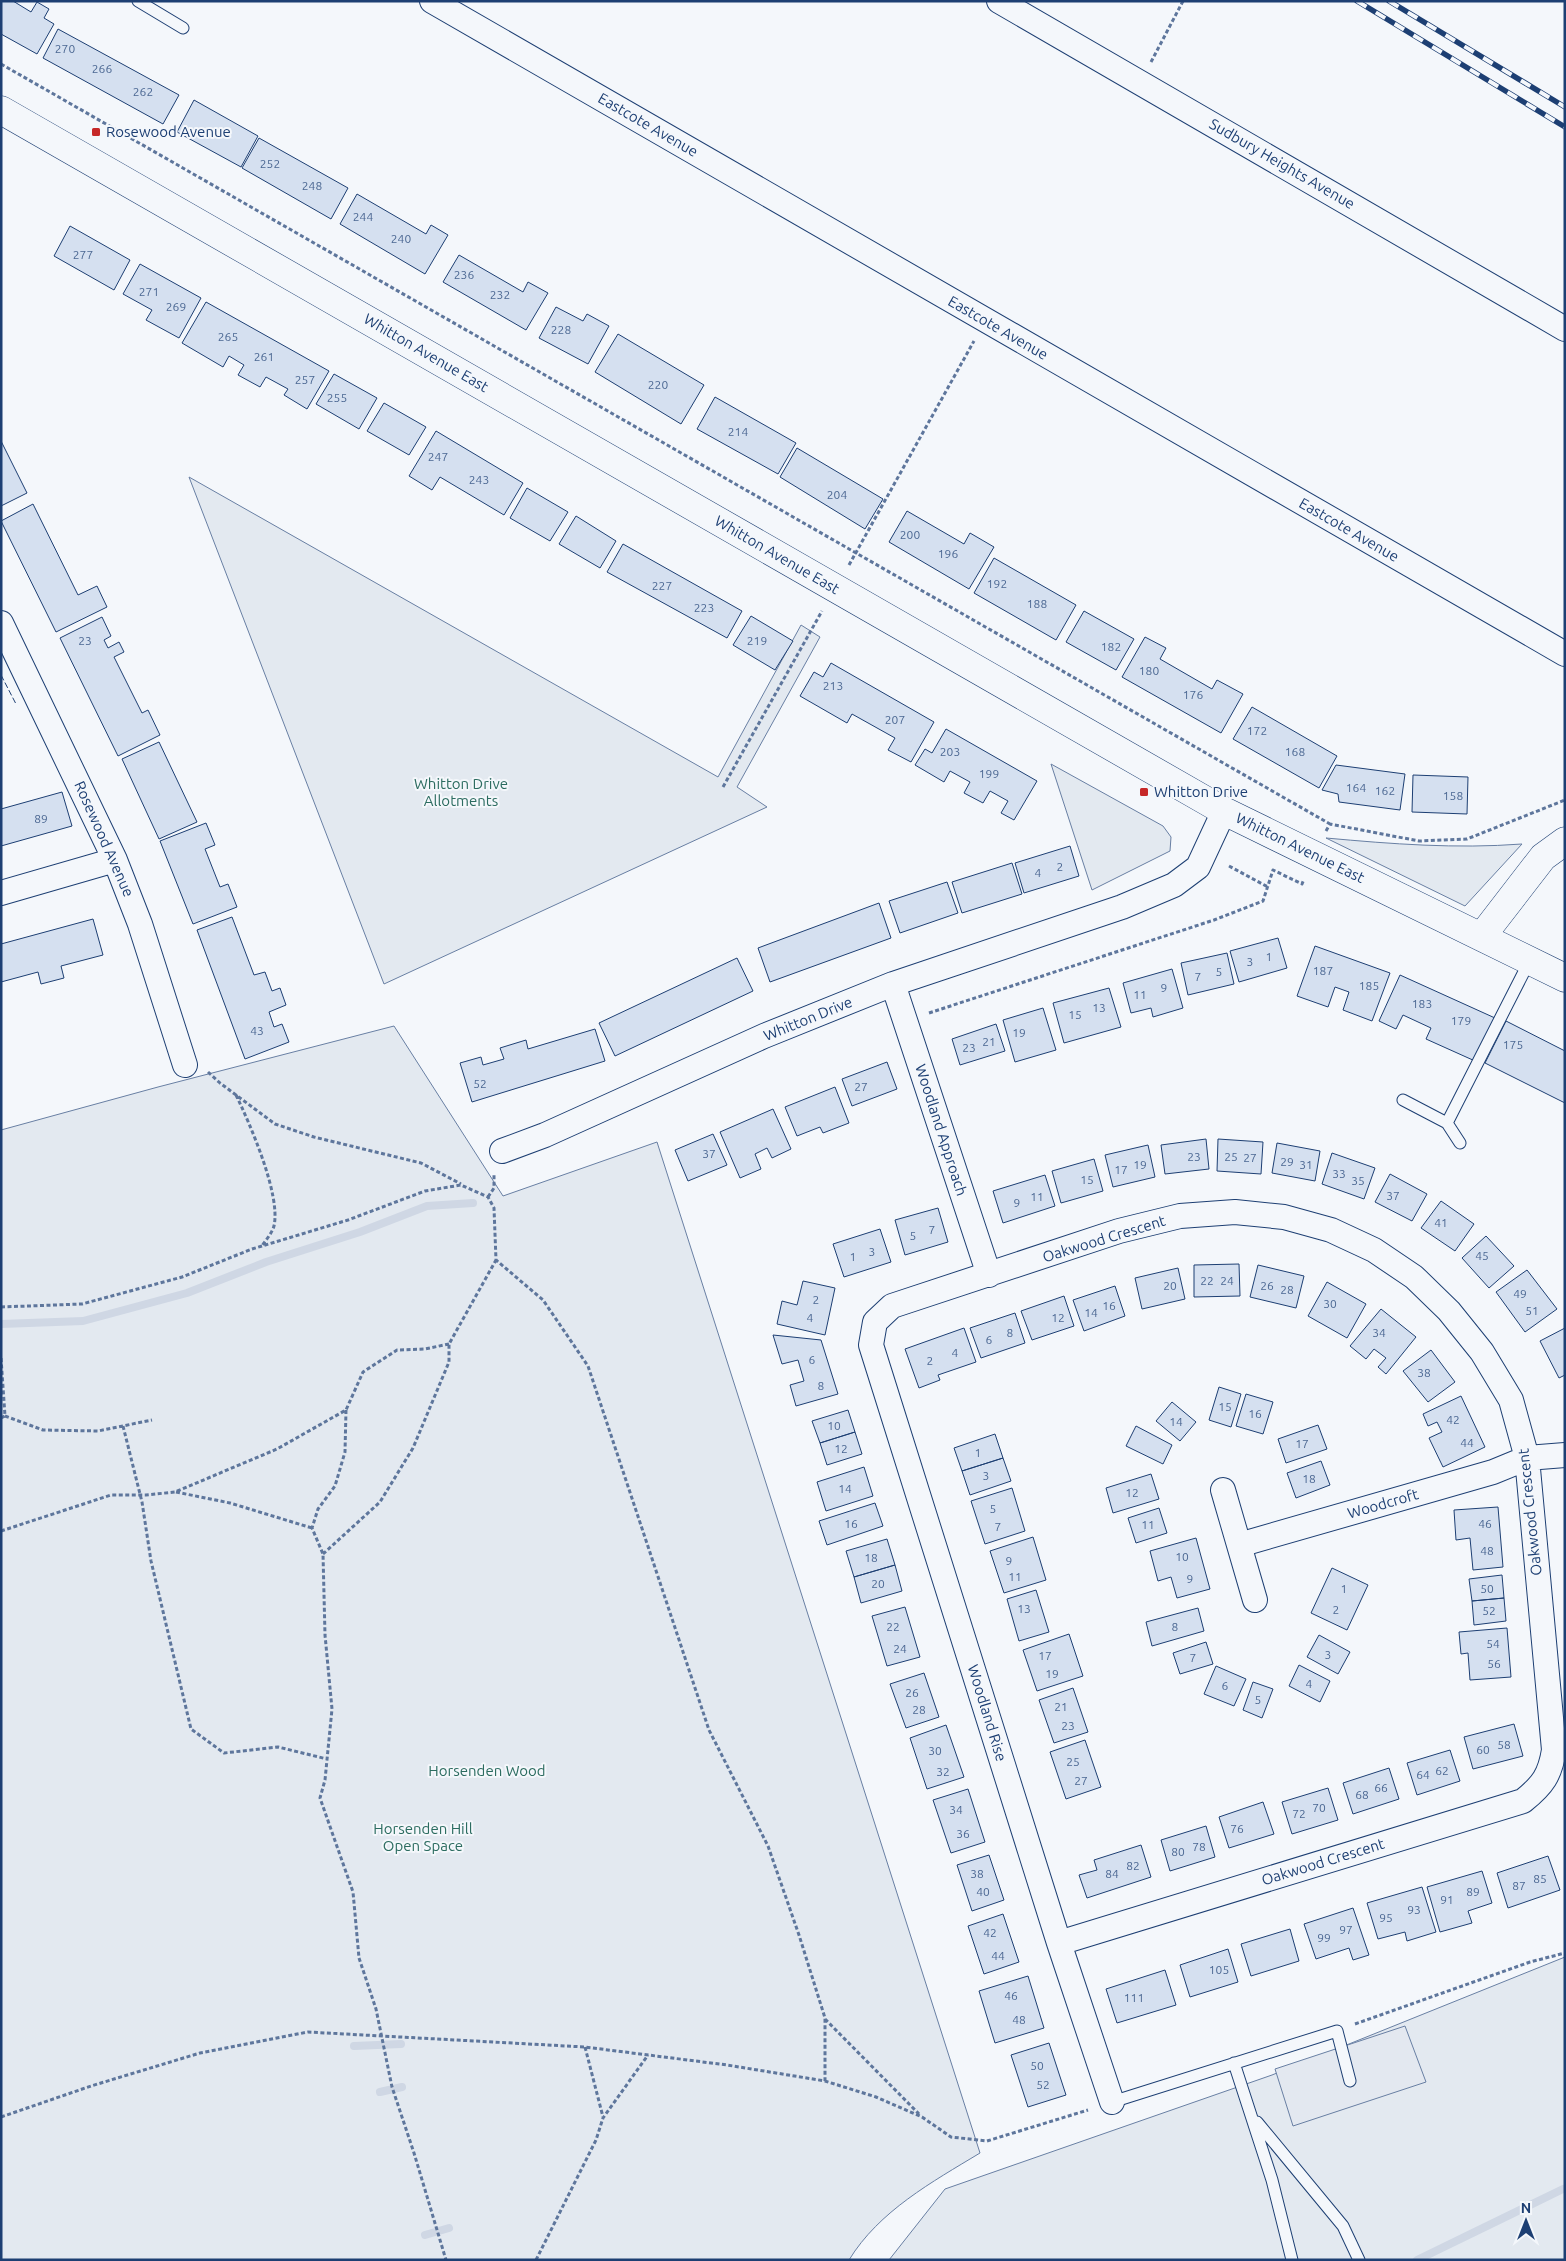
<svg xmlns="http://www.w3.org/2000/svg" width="1566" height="2261" font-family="Ubuntu,sans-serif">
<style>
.green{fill:#e3e9f0;stroke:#687fa3}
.parking{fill:#e3e8f0;stroke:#687fa3}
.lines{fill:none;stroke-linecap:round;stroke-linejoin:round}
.stream{stroke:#cfd7e4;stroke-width:8}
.building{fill:#d5e0f0;stroke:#1d3f73}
.service-casing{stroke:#1d3f73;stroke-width:13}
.minor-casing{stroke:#1d3f73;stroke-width:26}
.tertiary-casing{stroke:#1d3f73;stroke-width:29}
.primary-casing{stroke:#1d3f73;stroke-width:29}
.path{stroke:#5e769c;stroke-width:3;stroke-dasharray:4 2.5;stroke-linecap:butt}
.service{stroke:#f4f7fb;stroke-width:11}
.minor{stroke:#f4f7fb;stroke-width:24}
.tertiary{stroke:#f4f7fb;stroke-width:28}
.primary{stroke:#f4f7fb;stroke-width:28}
.rail-casing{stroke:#1d3f73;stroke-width:5.5}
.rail{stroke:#f4f7fb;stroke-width:4;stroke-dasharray:11;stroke-linecap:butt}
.fence{stroke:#1d3f73;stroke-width:1;stroke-dasharray:6 2.5;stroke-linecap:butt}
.poi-dot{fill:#c62828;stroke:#f4f7fb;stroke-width:2}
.labels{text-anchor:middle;stroke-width:4;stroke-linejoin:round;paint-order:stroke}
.number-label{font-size:12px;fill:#4b6792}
.street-label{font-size:15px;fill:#1d3f73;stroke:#f4f7fb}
.poi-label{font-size:15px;fill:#1d3f73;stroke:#f4f7fb;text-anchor:start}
.park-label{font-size:15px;fill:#2c6c60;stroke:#f4f7fb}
</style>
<rect width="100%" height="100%" fill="#f4f7fb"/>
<path class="green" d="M189,477L718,777L801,625L820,637L737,787L767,807L384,984Z
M1051,764L1163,826L1171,837L1170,851L1092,890Z
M1326,838C1392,844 1456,849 1522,844L1465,906Z
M394,1026L503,1196L657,1142L980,2153C932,2182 879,2211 849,2260H1V1130L158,1087Z
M1565,1957V2260H889L945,2189L1272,2075Z"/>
<path class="parking" d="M1405,2026L1426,2082L1293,2126L1275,2069Z"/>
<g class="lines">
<path class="stream" d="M1,1324L83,1321L187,1293L266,1262L360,1232L427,1206L473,1203
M354,2046L401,2044
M380,2092L402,2087
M425,2235L449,2228
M1417,2260L1563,2189"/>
</g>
<path class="building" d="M1,1H13L31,12L37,2L49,9L44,18L54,24L37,54L1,34Z
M58,29L179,95L163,124L43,58Z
M194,100L258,136L241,167L177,132Z
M259,138L348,188L331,219L242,168Z
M357,194L426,234L431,225L448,235L425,274L340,224Z
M70,226L130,260L114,290L54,256Z
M459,255L523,292L528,282L548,293L526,330L443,282Z
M140,264L201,298L179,338L146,320L152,310L123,294Z
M206,302L329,371L307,409L284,395L288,389L266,377L260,387L238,375L244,365L229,356L223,367L182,343Z
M556,307L583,321L587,314L609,326L588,364L539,338Z
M618,334L704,385L681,424L595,372Z
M334,374L377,398L359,429L316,404Z
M715,397L796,443L778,474L697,429Z
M384,403L426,427L409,455L367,431Z
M436,431L523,483L504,515L440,477L432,490L409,476Z
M1,441L27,493L1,506Z
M797,448L883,499L865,529L780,477Z
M527,488L568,512L550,541L510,518Z
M33,504L78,595L97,586L107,607L56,632L1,521Z
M907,511L964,544L970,533L994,547L969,589L889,542Z
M576,516L616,541L600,568L559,544Z
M623,544L742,611L727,638L607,572Z
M994,558L1076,605L1056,640L974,593Z
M1084,611L1134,639L1116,670L1066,642Z
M751,616L793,641L775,670L733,645Z
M102,617L111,636L104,640L108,648L119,642L124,652L114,657L142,713L148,710L160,735L118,756L60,638Z
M1145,637L1166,648L1160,659L1212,689L1217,680L1243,694L1221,733L1122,677Z
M831,663L934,722L911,762L888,750L895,738L852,714L847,723L800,696L814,672L823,677Z
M1252,707L1337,756L1319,788L1233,739Z
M946,729L1037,781L1014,820L1001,813L1008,801L990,791L983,803L964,793L970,782L950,771L944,782L915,765L925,749L932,753Z
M159,742L197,822L159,839L122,759Z
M1336,765L1405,774L1400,810L1339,802L1338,794L1322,790Z
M1413,775L1468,777L1467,814L1412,812Z
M62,792L72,826L1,846V809Z
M206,823L215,845L205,849L220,887L228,884L237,907L193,924L160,841Z
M1070,846L1079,876L1024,893L1015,863Z
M1012,863L1022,894L962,913L952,882Z
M947,882L958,913L900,933L889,901Z
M879,903L891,938L770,982L758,948Z
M232,917L254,975L265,972L272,991L280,988L286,1005L269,1012L274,1027L282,1024L289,1042L245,1059L197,930Z
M93,919L103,955L61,966L64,978L41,984L38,972L1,982V944Z
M1278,938L1287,968L1239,982L1230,951Z
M1315,946L1390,973L1372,1021L1343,1010L1349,992L1335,987L1328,1007L1297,996Z
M1227,953L1234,984L1188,995L1181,963Z
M737,958L753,991L615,1056L599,1023Z
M1172,969L1183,1008L1153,1017L1151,1008L1131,1013L1123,983Z
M1400,975L1495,1018L1475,1061L1426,1039L1431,1028L1403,1015L1396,1029L1379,1021Z
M1109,988L1121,1027L1064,1043L1053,1003Z
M1043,1008L1056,1050L1015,1062L1003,1020Z
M1506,1021L1565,1051V1103L1485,1063Z
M996,1024L1005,1051L960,1065L952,1039Z
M595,1029L605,1061L472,1102L460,1063L481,1057L483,1065L504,1059L500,1048L526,1040L528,1049Z
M887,1062L897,1089L852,1106L842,1079Z
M835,1087L849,1123L823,1133L820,1127L797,1136L785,1107Z
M773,1109L791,1149L772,1158L767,1148L755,1154L761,1169L740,1178L720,1132Z
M713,1134L727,1165L688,1181L675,1150Z
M1206,1139L1209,1169L1165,1174L1161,1145Z
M1218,1139L1263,1142L1261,1174L1217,1171Z
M1277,1143L1320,1151L1315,1181L1272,1173Z
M1148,1145L1155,1177L1113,1187L1105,1155Z
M1332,1153L1375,1168L1364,1199L1322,1184Z
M1094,1159L1103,1191L1061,1203L1052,1171Z
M1390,1174L1427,1194L1412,1221L1375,1202Z
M1045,1175L1055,1206L1003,1223L993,1191Z
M1441,1201L1474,1224L1455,1251L1421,1228Z
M938,1208L948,1242L905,1255L895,1220Z
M880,1229L891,1262L844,1277L833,1244Z
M1486,1236L1514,1266L1489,1288L1462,1258Z
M1239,1264L1240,1296L1194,1297V1265Z
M1258,1265L1304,1276L1296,1308L1250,1297Z
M1178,1268L1185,1299L1142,1309L1135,1278Z
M1527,1270L1557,1309L1525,1332L1496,1292Z
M803,1281L835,1288L825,1335L777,1324L782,1301L797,1305Z
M1327,1282L1366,1304L1347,1338L1308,1316Z
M1115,1286L1125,1316L1084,1331L1073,1300Z
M1064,1296L1074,1326L1032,1340L1021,1311Z
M1381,1309L1416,1337L1386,1374L1378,1367L1386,1358L1374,1349L1366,1359L1350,1346Z
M1015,1313L1025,1343L981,1358L970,1328Z
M964,1328L976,1362L938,1375L940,1380L919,1388L905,1349Z
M1565,1328V1375L1559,1378L1540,1341Z
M773,1335L821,1340L838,1394L796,1406L790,1385L804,1381L798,1360L782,1364Z
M1431,1350L1455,1382L1428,1402L1403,1371Z
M1219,1387L1241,1394L1231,1427L1209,1420Z
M1246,1394L1273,1402L1263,1434L1236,1426Z
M1461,1396L1485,1447L1443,1467L1429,1438L1442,1432L1437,1422L1428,1426L1423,1414Z
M1172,1402L1196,1422L1180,1441L1156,1421Z
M848,1410L855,1432L820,1443L812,1421Z
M1318,1425L1327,1449L1286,1463L1278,1439Z
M1136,1426L1172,1445L1163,1464L1126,1446Z
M855,1432L862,1454L827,1465L820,1443Z
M995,1434L1003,1458L962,1471L954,1448Z
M1003,1458L1011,1481L970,1495L962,1471Z
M1321,1461L1330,1485L1296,1498L1287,1473Z
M864,1467L873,1496L826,1511L817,1482Z
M1151,1474L1159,1499L1113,1513L1106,1488Z
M1012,1488L1025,1531L985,1544L971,1501Z
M875,1503L883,1526L827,1545L819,1521Z
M1498,1507L1503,1567L1473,1570L1470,1538L1456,1540L1454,1510Z
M1159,1508L1167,1533L1136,1543L1128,1518Z
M1033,1537L1046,1580L1004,1593L990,1551Z
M1196,1538L1210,1589L1177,1598L1171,1577L1158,1581L1150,1551Z
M887,1539L895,1565L854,1577L846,1551Z
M895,1565L902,1591L861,1603L854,1577Z
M1332,1568L1368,1585L1347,1630L1311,1613Z
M1502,1575L1504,1598L1472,1601L1469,1579Z
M1036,1590L1049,1632L1019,1641L1007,1599Z
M1504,1598L1506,1621L1474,1625L1472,1601Z
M905,1607L920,1657L887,1666L872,1616Z
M1198,1608L1204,1631L1152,1646L1146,1622Z
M1507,1628L1511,1677L1470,1680L1468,1653L1461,1654L1459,1632Z
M1069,1634L1083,1676L1037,1691L1023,1650Z
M1319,1635L1350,1652L1338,1674L1307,1657Z
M1206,1642L1213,1664L1180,1674L1173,1653Z
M1299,1665L1330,1681L1320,1702L1289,1686Z
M1216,1666L1246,1679L1234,1706L1204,1694Z
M924,1673L939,1717L906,1728L890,1684Z
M1253,1682L1273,1689L1262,1718L1243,1710Z
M1073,1688L1088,1732L1054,1743L1039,1700Z
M1514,1724L1523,1756L1473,1769L1464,1737Z
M946,1725L964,1777L927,1789L910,1738Z
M1085,1740L1101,1787L1066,1799L1050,1752Z
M1450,1750L1460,1781L1417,1795L1407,1763Z
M1389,1768L1399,1799L1353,1814L1343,1783Z
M1328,1788L1338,1820L1292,1834L1282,1802Z
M968,1789L985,1842L951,1853L933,1800Z
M1263,1802L1274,1834L1229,1848L1219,1817Z
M1206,1826L1215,1857L1170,1871L1161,1840Z
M1141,1845L1151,1877L1087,1898L1079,1875L1097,1870L1094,1860Z
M989,1855L1004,1900L972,1911L957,1865Z
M1548,1856L1560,1890L1508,1908L1497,1873Z
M1482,1871L1492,1903L1468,1911L1472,1923L1440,1932L1427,1887Z
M1422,1887L1436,1932L1407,1941L1405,1932L1378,1939L1367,1903Z
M1353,1908L1369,1955L1353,1960L1349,1948L1316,1959L1304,1924Z
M1003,1914L1019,1962L984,1974L968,1926Z
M1290,1929L1299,1961L1251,1976L1241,1944Z
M1228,1949L1238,1982L1190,1997L1180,1965Z
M1165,1970L1176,2005L1117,2023L1106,1989Z
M1028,1976L1044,2028L995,2043L979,1991Z
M1049,2043L1066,2095L1028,2107L1011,2055Z"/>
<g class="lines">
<defs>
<path id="service" d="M138,1L183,28
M1403,1100L1447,1123L1460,1143
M1447,1123L1530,960
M1234,2063L1272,2180L1292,2260
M1112,2102L1337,2031L1350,2081
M1257,2122L1343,2226L1359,2260"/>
<path id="minor" d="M432,1L1565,654
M999,1L1565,329
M1,623L115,860L140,924L185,1065
M1,893L115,860
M893,984L989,1275
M502,1151L545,1135L764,1036L893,984L1122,907L1174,885L1198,867L1224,811
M1223,1490L1255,1600
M1239,1545L1493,1472L1527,1458L1565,1455
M1059,1943L1523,1801C1543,1785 1550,1775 1554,1750L1527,1458L1511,1400L1482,1352L1449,1311L1414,1277L1374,1250L1331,1230L1284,1217L1235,1212L1180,1216L1119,1231L892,1306L875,1322L871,1345L1059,1943L1112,2102"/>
<path id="tertiary" d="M1482,936L1543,857L1565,841"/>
<path id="primary" d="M1,110L1224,811L1565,978"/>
</defs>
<use href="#service" class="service-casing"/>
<use href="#minor" class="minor-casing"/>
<use href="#tertiary" class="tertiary-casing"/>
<use href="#primary" class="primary-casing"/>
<path class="path" d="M1151,62L1183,1
M1,64L1330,824
M849,565L974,341
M723,787L822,611
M1326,831L1330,824L1419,841L1467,839L1565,800
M1229,866L1268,887
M929,1013L1214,920L1263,901L1273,870L1302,884L1304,879
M208,1072L220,1083L275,1124L314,1137L421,1163L461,1184
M236,1095C250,1124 281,1195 274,1226C272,1233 266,1240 262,1246
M488,1197L494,1188V1175
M1,1307L82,1304L182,1277L252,1249L348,1220L425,1191L461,1185L488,1197L494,1208L496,1260L543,1300L588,1366L709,1730L768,1846L799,1935L825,2018V2081
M1,1358L5,1416L1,1418
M346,1410L345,1452L335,1486L318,1509L312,1528L323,1554L325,1635L332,1709L325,1780L320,1798L353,1892L359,1958L376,2009L392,2087L414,2153L446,2260
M5,1416L43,1430L98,1431L152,1420
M123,1426L142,1502L151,1561L191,1729L224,1753L278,1747L327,1759
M176,1492L230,1503L312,1528
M1,1531L111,1495H146L175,1492L277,1449L346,1410L363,1372L397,1350L425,1349L449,1344
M323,1554L380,1502L413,1448L449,1362V1344L496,1260
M825,2019L919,2114
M1355,2024L1530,1962L1565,1953
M585,2047L603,2117
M1,2117L91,2086L200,2053L308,2032L585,2047L727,2065L825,2081L876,2097L922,2117L951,2137L987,2141L1088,2110
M536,2260L596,2140L603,2118L648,2055"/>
<use href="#service" class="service"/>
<use href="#minor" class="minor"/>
<use href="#tertiary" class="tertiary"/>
<use href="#primary" class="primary"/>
<defs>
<path id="rail" d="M1357,1L1565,127
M1389,1L1565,107"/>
</defs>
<use href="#rail" class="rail-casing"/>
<use href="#rail" class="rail"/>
<path class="fence" d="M1,675L16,704"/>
</g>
<g class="poi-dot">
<rect x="91" y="127" width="10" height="10" rx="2.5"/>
<rect x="1139" y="787" width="10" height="10" rx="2.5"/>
</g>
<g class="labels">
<g class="number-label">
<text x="65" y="53">270</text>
<text x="102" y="73">266</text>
<text x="143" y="96">262</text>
<text x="270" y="168">252</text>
<text x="312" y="190">248</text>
<text x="363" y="221">244</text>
<text x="401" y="243">240</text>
<text x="83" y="259">277</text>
<text x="464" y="279">236</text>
<text x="149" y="296">271</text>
<text x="500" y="299">232</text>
<text x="176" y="311">269</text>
<text x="561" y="334">228</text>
<text x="228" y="341">265</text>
<text x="264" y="361">261</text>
<text x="305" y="384">257</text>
<text x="658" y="389">220</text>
<text x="337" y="402">255</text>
<text x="738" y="436">214</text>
<text x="438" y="461">247</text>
<text x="479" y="484">243</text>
<text x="837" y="499">204</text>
<text x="910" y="539">200</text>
<text x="948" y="558">196</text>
<text x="997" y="588">192</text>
<text x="662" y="590">227</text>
<text x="1037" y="608">188</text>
<text x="704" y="612">223</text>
<text x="85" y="645">23</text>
<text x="757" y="645">219</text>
<text x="1111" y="651">182</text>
<text x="1149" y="675">180</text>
<text x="833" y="690">213</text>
<text x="1193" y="699">176</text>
<text x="895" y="724">207</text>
<text x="1257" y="735">172</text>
<text x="950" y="756">203</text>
<text x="1295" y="756">168</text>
<text x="989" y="778">199</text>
<text x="1356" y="792">164</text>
<text x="1385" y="795">162</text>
<text x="1453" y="800">158</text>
<text x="41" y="823">89</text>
<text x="1060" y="871">2</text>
<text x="1038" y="877">4</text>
<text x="1269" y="961">1</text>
<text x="1250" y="966">3</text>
<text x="1323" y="975">187</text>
<text x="1219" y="976">5</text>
<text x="1198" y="981">7</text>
<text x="1369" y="990">185</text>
<text x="1164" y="992">9</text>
<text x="1140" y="999">11</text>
<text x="1422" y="1008">183</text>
<text x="1099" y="1012">13</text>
<text x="1075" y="1019">15</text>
<text x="1461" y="1025">179</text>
<text x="257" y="1035">43</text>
<text x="1019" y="1037">19</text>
<text x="989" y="1046">21</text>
<text x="1513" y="1049">175</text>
<text x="969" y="1052">23</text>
<text x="480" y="1088">52</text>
<text x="861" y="1091">27</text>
<text x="709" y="1158">37</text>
<text x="1194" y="1161">23</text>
<text x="1231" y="1161">25</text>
<text x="1250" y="1162">27</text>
<text x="1287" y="1166">29</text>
<text x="1140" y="1169">19</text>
<text x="1306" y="1169">31</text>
<text x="1121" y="1174">17</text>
<text x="1339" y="1178">33</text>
<text x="1087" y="1184">15</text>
<text x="1358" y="1185">35</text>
<text x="1393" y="1200">37</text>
<text x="1037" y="1201">11</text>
<text x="1017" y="1207">9</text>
<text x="1441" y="1227">41</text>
<text x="932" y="1234">7</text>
<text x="913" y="1240">5</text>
<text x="872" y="1256">3</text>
<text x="1482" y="1260">45</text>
<text x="853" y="1261">1</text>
<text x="1207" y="1285">22</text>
<text x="1227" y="1285">24</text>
<text x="1170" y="1290">20</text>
<text x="1267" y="1290">26</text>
<text x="1287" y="1294">28</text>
<text x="1520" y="1298">49</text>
<text x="816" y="1304">2</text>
<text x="1330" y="1308">30</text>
<text x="1109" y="1310">16</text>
<text x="1532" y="1315">51</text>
<text x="1091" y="1317">14</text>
<text x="810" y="1322">4</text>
<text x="1058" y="1322">12</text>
<text x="1010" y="1337">8</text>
<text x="1379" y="1337">34</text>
<text x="989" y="1344">6</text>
<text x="955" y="1357">4</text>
<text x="812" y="1364">6</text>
<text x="930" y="1365">2</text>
<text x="1424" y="1377">38</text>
<text x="821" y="1390">8</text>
<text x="1225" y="1411">15</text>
<text x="1255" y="1418">16</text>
<text x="1453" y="1424">42</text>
<text x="1176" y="1426">14</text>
<text x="834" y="1430">10</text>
<text x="1467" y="1447">44</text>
<text x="1302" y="1448">17</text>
<text x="841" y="1453">12</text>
<text x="978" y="1457">1</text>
<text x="986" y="1480">3</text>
<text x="1309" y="1483">18</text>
<text x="845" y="1493">14</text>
<text x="1132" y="1497">12</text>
<text x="993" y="1513">5</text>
<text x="851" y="1528">16</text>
<text x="1485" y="1528">46</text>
<text x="1148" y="1529">11</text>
<text x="998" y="1531">7</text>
<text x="1487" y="1555">48</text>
<text x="1182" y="1561">10</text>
<text x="871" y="1562">18</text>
<text x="1009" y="1565">9</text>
<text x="1015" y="1581">11</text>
<text x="1190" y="1583">9</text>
<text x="878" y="1588">20</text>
<text x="1344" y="1593">1</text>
<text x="1487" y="1593">50</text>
<text x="1024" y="1613">13</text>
<text x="1336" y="1614">2</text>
<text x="1489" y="1615">52</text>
<text x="893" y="1631">22</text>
<text x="1175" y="1631">8</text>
<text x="1493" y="1648">54</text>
<text x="900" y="1653">24</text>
<text x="1328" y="1659">3</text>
<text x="1045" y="1660">17</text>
<text x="1193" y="1662">7</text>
<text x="1494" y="1668">56</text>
<text x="1052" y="1678">19</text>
<text x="1309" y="1688">4</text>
<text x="1225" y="1690">6</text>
<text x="912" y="1697">26</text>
<text x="1258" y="1704">5</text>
<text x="1061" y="1711">21</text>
<text x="919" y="1714">28</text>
<text x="1068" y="1730">23</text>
<text x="1504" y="1749">58</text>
<text x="1483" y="1754">60</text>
<text x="935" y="1755">30</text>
<text x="1073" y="1766">25</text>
<text x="1442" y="1775">62</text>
<text x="943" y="1776">32</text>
<text x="1423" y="1779">64</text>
<text x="1081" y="1785">27</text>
<text x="1381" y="1792">66</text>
<text x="1362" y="1799">68</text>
<text x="1319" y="1812">70</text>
<text x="956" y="1814">34</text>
<text x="1299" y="1818">72</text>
<text x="1237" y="1833">76</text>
<text x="963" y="1838">36</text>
<text x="1199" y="1851">78</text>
<text x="1178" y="1856">80</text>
<text x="1133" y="1870">82</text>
<text x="977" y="1878">38</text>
<text x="1112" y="1878">84</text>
<text x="1540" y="1883">85</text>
<text x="1519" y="1890">87</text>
<text x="983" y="1896">40</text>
<text x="1473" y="1896">89</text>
<text x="1447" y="1904">91</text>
<text x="1414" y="1914">93</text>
<text x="1386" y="1922">95</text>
<text x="1346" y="1934">97</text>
<text x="990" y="1937">42</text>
<text x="1324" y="1942">99</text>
<text x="998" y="1960">44</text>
<text x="1219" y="1974">105</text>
<text x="1011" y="2000">46</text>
<text x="1134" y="2002">111</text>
<text x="1019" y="2024">48</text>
<text x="1037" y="2070">50</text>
<text x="1043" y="2089">52</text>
</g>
<g class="street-label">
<text transform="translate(648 125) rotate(30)" y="5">Eastcote Avenue</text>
<text transform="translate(1282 164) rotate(30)" y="5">Sudbury Heights Avenue</text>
<text transform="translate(998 328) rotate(30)" y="5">Eastcote Avenue</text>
<text transform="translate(426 353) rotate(30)" y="5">Whitton Avenue East</text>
<text transform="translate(1349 530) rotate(30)" y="5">Eastcote Avenue</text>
<text transform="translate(777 555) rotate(30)" y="5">Whitton Avenue East</text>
<text transform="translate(104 839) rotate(66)" y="5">Rosewood Avenue</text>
<text transform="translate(1300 848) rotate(26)" y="5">Whitton Avenue East</text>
<text transform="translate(808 1019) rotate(-22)" y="5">Whitton Drive</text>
<text transform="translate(941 1130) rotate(72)" y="5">Woodland Approach</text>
<text transform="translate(1104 1239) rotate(-17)" y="5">Oakwood Crescent</text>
<text transform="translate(1383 1504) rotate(-16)" y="5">Woodcroft</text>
<text transform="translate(1530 1512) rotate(-96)" y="5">Oakwood Crescent</text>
<text transform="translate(987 1713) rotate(73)" y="5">Woodland Rise</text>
<text transform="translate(1323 1862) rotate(-17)" y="5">Oakwood Crescent</text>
</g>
<g class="poi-label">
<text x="106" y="137">Rosewood Avenue</text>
<text x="1154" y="797">Whitton Drive</text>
</g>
<g class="park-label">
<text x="461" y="789">Whitton Drive<tspan x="461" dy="17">Allotments</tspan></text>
<text x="487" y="1776">Horsenden Wood</text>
<text x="423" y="1834">Horsenden Hill<tspan x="423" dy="17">Open Space</tspan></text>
</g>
</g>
<rect width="1566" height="2261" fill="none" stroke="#1d3f73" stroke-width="5"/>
<g transform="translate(1526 2221)" stroke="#f4f7fb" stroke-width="4" paint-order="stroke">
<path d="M0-4L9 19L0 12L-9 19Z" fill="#1d3f73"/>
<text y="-8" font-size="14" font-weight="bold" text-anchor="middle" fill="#1d3f73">N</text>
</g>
</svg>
